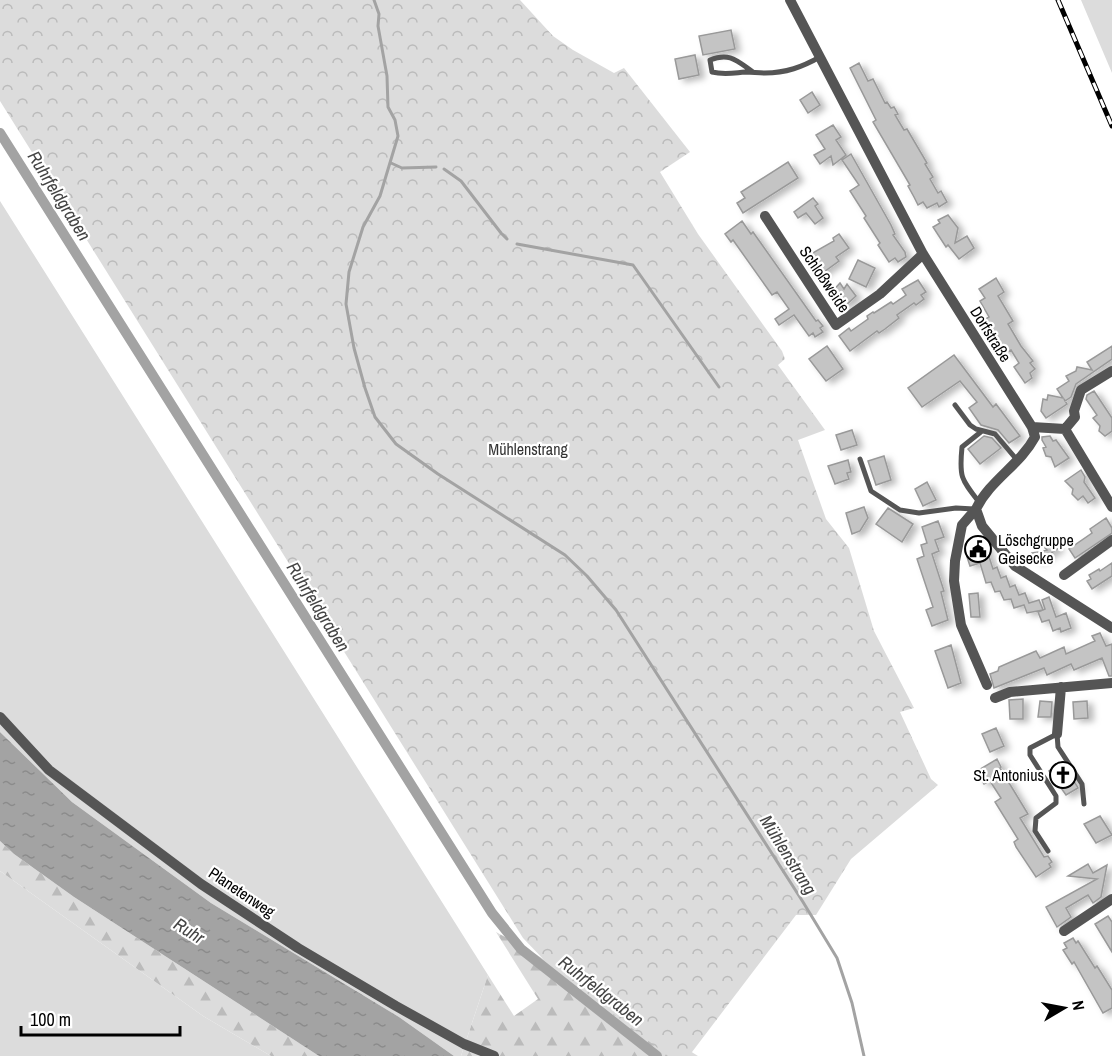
<svg xmlns="http://www.w3.org/2000/svg" width="1112" height="1056" font-family="'Archivo Narrow',sans-serif">
<style>
.grass{fill:#dcdcdc}
.forest{fill:url(#forest-firs)}
.park{fill:url(#park-crowns)}
.water{fill:url(#water-ripples)}
.lines{fill:none;stroke-linecap:round;stroke-linejoin:round}
.stream{stroke:#a3a3a3;stroke-width:3}
.canal{stroke:#a3a3a3;stroke-width:10}
.building{fill:#c4c4c4;stroke:#999;stroke-width:1.5;filter:url(#shadow)}
.lane{stroke:#555;stroke-width:5}
.street{stroke:#555;stroke-width:10}
.rail-casing{stroke:#000;stroke-width:5}
.rail{stroke:#fff;stroke-width:3;stroke-dasharray:9;stroke-linecap:butt}
.labels{text-anchor:middle;stroke-width:4.5;stroke-linejoin:round;paint-order:stroke}
.street-label{font-size:16px;fill:#000;stroke:#fff}
.park-label{font-size:16px;fill:#333;stroke:#fff}
.poi-label{font-size:16px;fill:#000;stroke:#fff;text-anchor:start}
.water-label{font-size:18px;font-style:italic;fill:#444;stroke:#fff}
</style>
<defs>
<pattern id="forest-firs" width="22" height="20" patternUnits="userSpaceOnUse" patternTransform="scale(1.5)"><rect width="22" height="20" fill="#dcdcdc"/><path d="M5 1l3.5 6h-7zM16 11l3.5 6h-7z" fill="#bbb"/></pattern>
<pattern id="park-crowns" width="20" height="18" patternUnits="userSpaceOnUse" patternTransform="scale(1.5)"><rect width="20" height="18" fill="#dcdcdc"/><path d="M2 6a3 3 0 1 1 6 0M12 15a3 3 0 1 1 6 0" fill="none" stroke="#bbb"/></pattern>
<pattern id="water-ripples" width="26" height="14" patternUnits="userSpaceOnUse" patternTransform="scale(1.5)"><rect width="26" height="14" fill="#a3a3a3"/><path d="M2 4q2-2 4 0t4 0M15 11q2-2 4 0t4 0" fill="none" stroke="#8b8b8b"/></pattern>
<filter id="shadow"><feDropShadow dx="5.5" dy="3" stdDeviation="3" flood-color="#0004"/></filter>
</defs>
<rect width="100%" height="100%" fill="#fff"/>
<path class="grass" d="M1081,0H1112V73Z
M0,201L488,975L461,1056H454L399,1017L211,903L72,802L0,732Z
M0,871L203,1016L271,1056H0Z"/>
<path class="forest" d="M0,841L14,854L74,897L319,1056H271L203,1016L0,871Z
M496,932L529,950L698,1056H461L488,975L514,1016L538,999Z"/>
<path class="park" d="M0,0H520L553,36L573,50L614,73L624,68L690,152L660,172L698,234L782,351L785,359L778,365L825,430L798,440L826,519L849,548L874,631L914,708L900,712L931,779L938,785L851,859L816,915H796L689,1056H668L545,961L523,938L0,101Z"/>
<path class="water" d="M0,732L72,802L211,903L399,1017L454,1056H319L74,897L14,854L0,841Z"/>
<g class="lines">
<path class="stream" d="M374,0L379,14L378,26L387,76L388,107L395,120L398,136L380,196L363,227L349,272L346,304L354,348L365,388L375,417L396,444L438,474L565,555L587,576L616,610L803,902L837,958L852,1003L864,1056
M391,163L402,168L436,167
M444,169L461,181L501,233L507,239
M517,244L633,265L719,387"/>
<path class="canal" d="M0,133L492,913L521,949L657,1056"/>
</g>
<path class="building" d="M731,30L735,49L703,55L699,36Z
M695,55L699,75L679,79L675,59Z
M859,63L868,81L873,79L885,103L887,102L891,108L894,107L898,114L895,115L904,130L907,129L927,163L925,164L933,177L930,179L938,193L941,191L947,202L939,207L937,203L927,208L923,202L918,205L914,197L908,186L910,185L873,122L876,120L850,68Z
M812,92L820,105L808,113L800,100Z
M833,125L841,137L836,140L846,155L833,165L831,156L820,164L814,155L825,149L816,135Z
M851,154L891,225L895,234L893,235L905,252L906,257L898,262L895,258L889,262L878,245L880,243L864,218L866,216L850,191L859,185L842,160Z
M788,162L798,178L743,213L737,203L745,198L741,192Z
M813,198L818,204L815,206L823,218L815,224L806,213L798,218L794,212Z
M948,215L958,228L955,243L967,236L974,248L959,259L948,245L946,247L933,227L940,223L938,220Z
M742,221L751,234L753,232L816,321L818,320L823,326L820,328L823,332L815,337L813,333L809,336L794,315L779,325L775,319L789,309L777,292L772,295L733,240L731,242L725,234Z
M839,234L849,248L836,257L839,261L817,277L806,261L810,258L809,255L834,241L833,238Z
M858,260L875,268L866,287L849,279Z
M996,278L1004,292L998,296L1013,321L1008,324L1021,346L1033,361L1030,363L1035,369L1030,373L1032,378L1025,383L1014,367L1019,363L1011,350L1005,353L984,320L989,317L980,301L985,298L979,289Z
M918,280L926,292L921,295L924,299L916,305L914,303L897,315L899,318L885,329L879,333L877,331L850,351L839,336L849,328L851,331L868,319L867,316L873,312L874,313L891,302L893,304L906,295L902,289Z
M840,283L844,289L847,284L856,296L846,305L844,302L838,307L829,295Z
M827,346L843,369L826,381L809,359Z
M1112,346V359L1076,384L1071,397L1065,401L1064,399L1067,404L1046,418L1041,411L1043,399L1047,400L1048,395L1063,398L1057,389L1069,381L1066,376L1076,371L1077,367L1092,370L1087,362Z
M954,355L993,407L996,404L1020,436L1009,443L998,430L981,425L969,408L977,402L960,381L922,407L908,388Z
M1094,391L1112,418V431L1105,436L1099,431L1100,426L1093,418L1097,415L1086,399L1087,395Z
M852,430L857,445L841,450L836,435Z
M984,436L992,438L1001,448L980,464L968,449Z
M1050,436L1053,441L1056,440L1069,458L1055,467L1051,457L1046,456L1043,448L1046,447L1042,440V437Z
M884,456L891,480L876,485L868,461Z
M848,460L851,472L847,473L849,479L835,484L828,466Z
M1081,470L1085,477L1084,482L1095,498L1088,503L1083,496L1078,500L1072,494L1073,489L1065,481Z
M927,482L936,500L923,506L915,489Z
M864,507L868,518L860,531L852,534L846,513Z
M888,508L913,524L902,542L876,524Z
M1106,518L1112,528V533L1075,558L1069,549L1092,533L1090,529Z
M938,521L944,537L935,540L939,551L932,554L944,591L941,592L948,620L932,626L926,610L933,607L917,559L924,556L921,545L927,543L922,527Z
M983,538L993,569L997,567L1001,578L1006,576L1010,587L1015,585L1019,595L1025,593L1029,603L1039,600L1043,610L1027,613L1024,605L1014,608L1011,599L1004,600L1000,591L995,592L991,582L986,583L980,563L970,566L967,557L972,555L968,543Z
M1052,542L1059,548L1038,562L1032,553L1047,550L1044,547Z
M1112,563V576L1092,589L1087,581L1091,579L1089,575L1099,569L1100,571Z
M978,593L980,617H971L969,594Z
M1049,597L1056,617L1066,613L1071,628L1061,632L1060,628L1053,631L1049,620L1042,622L1038,612L1045,609L1042,600Z
M1100,633L1106,646L1112,644V676H1109L1102,658L1074,670L1071,664L1047,675L1044,668L994,688L990,674L998,671L999,667L1036,651L1040,658L1064,647L1066,654L1095,641L1092,636Z
M951,645L961,683L948,688L935,651Z
M1023,699V719H1010L1009,700Z
M1040,701L1052,702L1051,717H1038Z
M1087,701L1088,718L1074,719L1073,702Z
M996,728L1004,746L990,752L982,734Z
M997,759L1001,767L1000,768L1028,814L1020,818L1044,857L1048,856L1052,862L1049,864L1051,867L1036,877L1016,847L1014,842L1018,839L995,802L1001,798L990,781L984,784L977,771Z
M1062,762L1077,786L1078,788L1066,795L1049,771Z
M1100,816L1112,835L1096,843L1084,824Z
M1088,864L1093,873L1107,865L1101,897L1093,903L1088,895L1066,908L1071,917L1057,927L1046,907L1097,879L1068,876Z
M1108,916L1112,922V952L1095,924Z
M1073,938L1076,943L1078,941L1095,968L1097,966L1112,990V1008L1103,1013L1074,962L1072,964L1063,950L1067,948L1064,943Z"/>
<g class="lines">
<path class="lane" d="M753,72C737,61 730,52 710,60L712,72C724,75 733,73 745,72C752,72 758,73 765,73C786,73 802,67 820,57
M955,405L970,425L976,429L995,434L1017,460
M860,459L871,491L900,510L919,513L956,508L974,509
M979,502C961,479 959,477 962,447L982,431
M1048,851L1035,831L1036,818L1056,803V796L1030,755V748L1057,734L1058,747L1082,784L1084,804"/>
<path class="street" d="M790,0L923,254L1032,427L1035,437C1020,465 990,480 976,509L982,526L1015,566L1112,628
M765,216L836,325L880,294L923,254
M1032,427L1065,429L1075,417L1074,411L1081,390L1112,371
M1065,429L1112,507
M976,509L962,525L955,561L954,581L961,625L987,685
M1064,575L1112,540
M995,698L1010,692L1112,683
M0,717L49,770L201,884L298,948L396,1006L464,1044L494,1056
M1057,734L1061,687
M1064,931L1112,899"/>
<defs>
<path id="rail" d="M1058,0L1112,126"/>
</defs>
<use href="#rail" class="rail-casing"/>
<use href="#rail" class="rail"/>
</g>
<defs>
<symbol id="civic-ring" viewBox="-11 -11 22 22"><circle r="9.5" fill="#fff" stroke="#000" stroke-width="1.5"/><path d="M-.6-6.5H3V-4.5H.6V-3L4-1V1h2V6H-6V1h2V-1L-.6-3ZM-1.2 2.5V6h2.4V2.5Z" fill="#000"/></symbol>
<symbol id="church-ring" viewBox="-11 -11 22 22"><circle r="9.5" fill="#fff" stroke="#000" stroke-width="1.5"/><path d="M-1.2-6h2.4v3.5h3.3v2.4h-3.3V6h-2.4V-.1h-3.3v-2.4h3.3Z" fill="#000"/></symbol>
</defs>
<g fill-rule="evenodd">
<use href="#civic-ring" x="963" y="534" width="30" height="30"/>
<use href="#church-ring" x="1048" y="760" width="30" height="30"/>
</g>
<g class="labels">
<g class="street-label">
<text transform="translate(825 279) rotate(56)" y="6">Schloßweide</text>
<text transform="translate(991 334) rotate(58)" y="6">Dorfstraße</text>
<text transform="translate(242 892) rotate(34)" y="6">Planetenweg</text>
</g>
<g class="park-label">
<text x="528" y="455">Mühlenstrang</text>
</g>
<g class="poi-label">
<text x="998" y="546">Löschgruppe<tspan x="998" dy="18">Geisecke</tspan></text>
<text x="1044" y="781" text-anchor="end">St. Antonius</text>
</g>
<g class="water-label">
<text transform="translate(59 196) rotate(58)" y="6">Ruhrfeldgraben</text>
<text transform="translate(318 607) rotate(58)" y="6">Ruhrfeldgraben</text>
<text transform="translate(788 855) rotate(58)" y="6">Mühlenstrang</text>
<text transform="translate(189 931) rotate(32)" y="6">Ruhr</text>
<text transform="translate(601 991) rotate(38)" y="6">Ruhrfeldgraben</text>
</g>
</g>
<g transform="translate(1064 1008) rotate(80)" stroke="#ffffff" stroke-width="4.5" paint-order="stroke">
<path d="M0-4.5L10 22L0 15L-10 22Z" fill="#000000"/>
<text y="-9" font-size="16" font-weight="bold" text-anchor="middle" fill="#000000">N</text>
</g>
<path d="M21 1026v9h159v-9" fill="none" stroke="#000000" stroke-width="3"/>
<text x="30" y="1026" font-size="18" fill="#000000" stroke="#ffffff" stroke-width="4.5" paint-order="stroke">100 m</text>
</svg>
